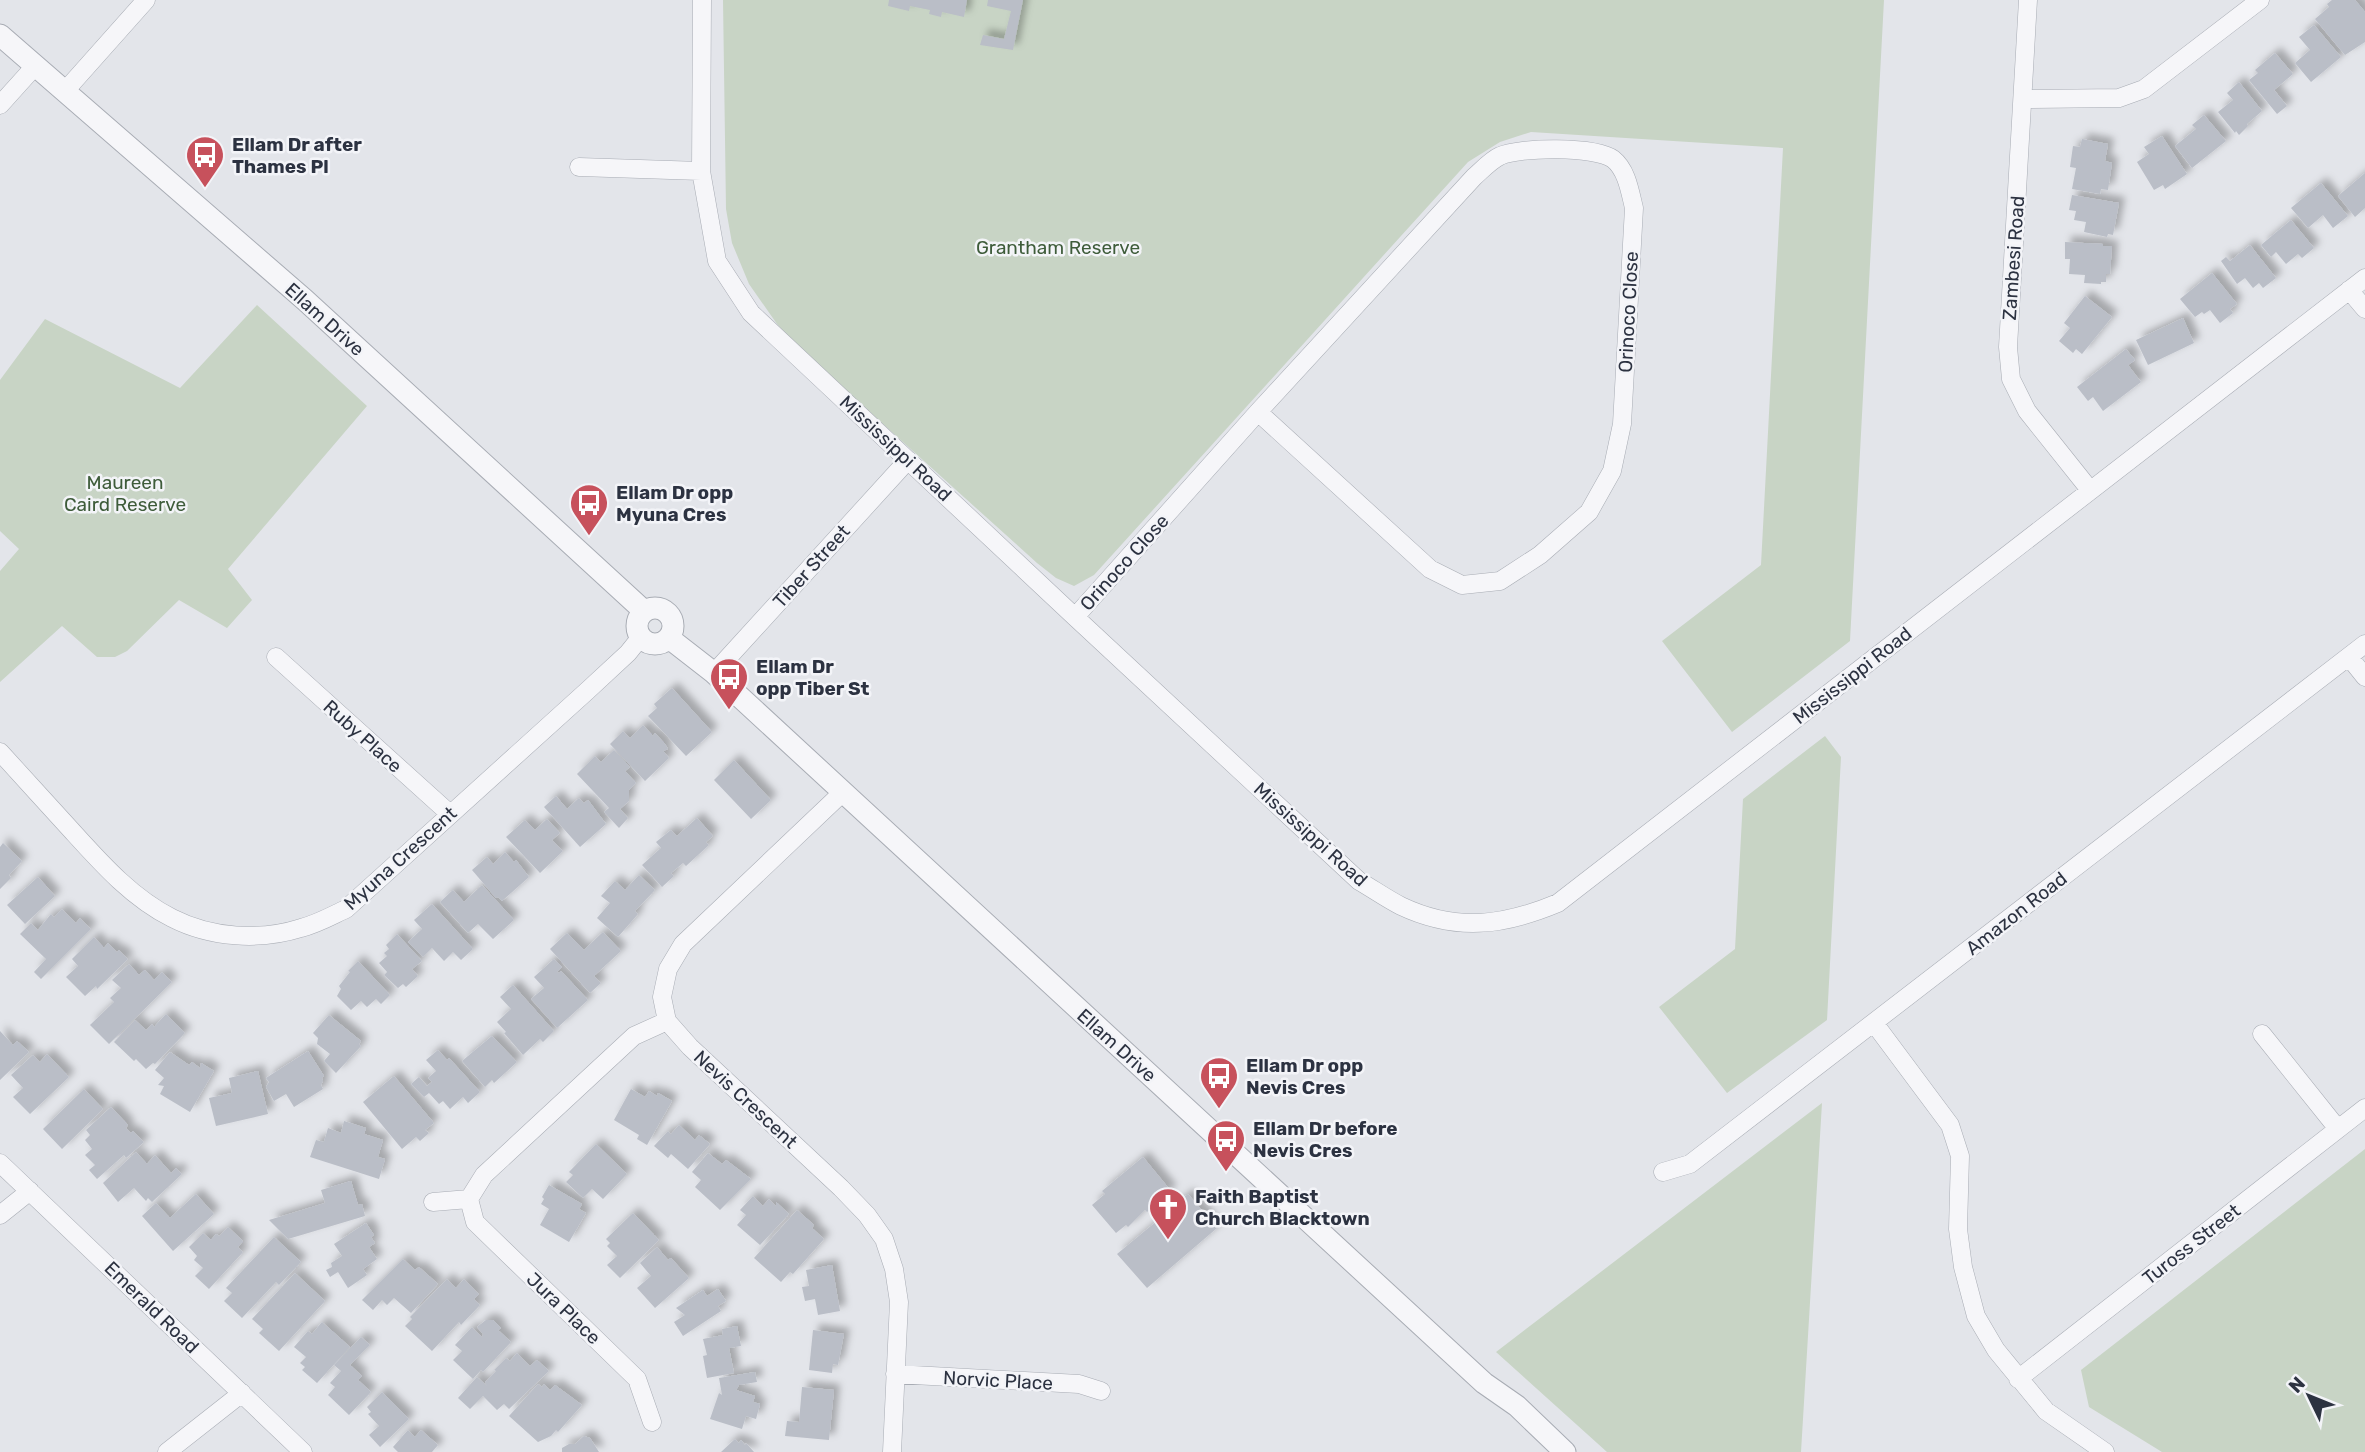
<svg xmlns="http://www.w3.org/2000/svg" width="2365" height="1452" font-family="Rubik,sans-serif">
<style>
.green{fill:#c8d4c5}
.building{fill:#babec7;filter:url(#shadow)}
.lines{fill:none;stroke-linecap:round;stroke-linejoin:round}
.minor-casing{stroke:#a8acb4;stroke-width:19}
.tertiary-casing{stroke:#a8acb4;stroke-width:23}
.minor{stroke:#f6f6f9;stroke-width:18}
.tertiary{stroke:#f6f6f9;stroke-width:21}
.labels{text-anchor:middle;stroke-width:5;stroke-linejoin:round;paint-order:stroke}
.poi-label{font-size:19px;font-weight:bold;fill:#2c3241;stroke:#f3f4f8;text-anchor:start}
.park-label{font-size:19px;fill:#3e5c3a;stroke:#f3f4f8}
.street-label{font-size:19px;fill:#2c3241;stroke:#f3f4f8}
</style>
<defs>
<filter id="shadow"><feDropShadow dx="6" dy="-6" stdDeviation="3.5" flood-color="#0004"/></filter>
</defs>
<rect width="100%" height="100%" fill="#e3e5ea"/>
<path class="green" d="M723,0H1884L1850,641L1732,732L1662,641L1761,565L1783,148L1531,132L1500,142L1468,162L1094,575L1074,586L1056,578L1037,563L802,351L777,324L749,284L732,243L726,209Z
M257,305L367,406L228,569L252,600L227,628L179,600L127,651L115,657H97L62,626L0,682V571L19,549L0,531V380L45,319L180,388Z
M1825,736L1841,757L1827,1020L1727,1093L1659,1007L1735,949L1743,799Z
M1822,1103L1801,1452H1607L1496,1352Z
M2365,1149V1452H2162L2089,1407L2081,1370Z"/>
<path class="building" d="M889,0H967L964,17L942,12L941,17L929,14L930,10L910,6L909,11L888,6Z
M988,0H1023L1013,50L980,45L983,35L1004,39L1011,11L987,6Z
M2332,0H2355L2365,12V42L2345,55L2315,19L2329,7L2327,4Z
M2314,25L2341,57L2311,82L2295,63L2310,50L2299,37Z
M2275,53L2293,74L2274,90L2287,106L2277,114L2249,80L2258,73L2255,70Z
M2239,82L2262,111L2247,124L2248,126L2239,135L2236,131L2235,133L2218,112L2233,100L2227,93Z
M2204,115L2226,141L2192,168L2175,146L2196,129L2192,125Z
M2162,136L2187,174L2165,189L2163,185L2154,190L2137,162L2149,154L2144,147Z
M2082,139L2108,144L2105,161L2112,163L2108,190L2101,189L2100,194L2072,189L2076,168L2070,167L2073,146L2080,147Z
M2365,173V208L2355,217L2338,196Z
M2321,183L2348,216L2333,228L2323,215L2308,228L2291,208Z
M2072,195L2119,203L2113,235L2108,234L2107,237L2084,232L2086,222L2074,220L2076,211L2069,210Z
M2291,220L2314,248L2302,258L2298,254L2286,264L2276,252L2271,257L2261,245Z
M2065,242L2103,244V246H2112L2110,274H2106V282H2101V284L2084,283L2085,275L2069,274L2070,259H2065Z
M2250,245L2276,278L2263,288L2259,283L2253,288L2245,278L2237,284L2221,261L2226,257L2230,261Z
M2212,273L2237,304L2230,309L2233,313L2220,323L2210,310L2204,314L2202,312L2195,317L2180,299Z
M2085,296L2112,317L2082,354L2076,349L2073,353L2059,341L2070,328L2064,323Z
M2183,318L2194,343L2148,365L2136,340Z
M2126,349L2135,360L2128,365L2141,382L2103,411L2093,397L2088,401L2077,387Z
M672,688L712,732L686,756L648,716L657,708L654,704Z
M643,725L653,736L655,733L665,744L668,749L663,751L669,758L645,781L610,744L623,731L630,738Z
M614,750L630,767L625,771L636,783L629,790V801L620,809L628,818L619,828L604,812L609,808L577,774L595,756L601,762Z
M734,760L771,800L751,819L714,780Z
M556,796L567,809L579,798L584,803L588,800L606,824L580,847L544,807Z
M697,818L713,836L706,842L709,845L686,866L683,863L671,873L674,876L662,887L642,865L661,848L656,842L671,830L677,836Z
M547,819L560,833L552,840L563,851L540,873L506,837L525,820L535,830Z
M3,843L22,861L9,875L11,878L0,889V847Z
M505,852L514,862L516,860L529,877L502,901L498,897L496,898L472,870L487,857L493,864Z
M639,875L655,890L635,911L638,914L618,937L597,918L610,903L601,896L615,881L625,890Z
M38,877L55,896L25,924L7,905Z
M482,885L514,920L493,939L478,924L468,933L440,902L453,890L464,902Z
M432,904L473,949L461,960L453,952L444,961L432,948L423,957L408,942L422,929L414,920Z
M62,909L76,923L80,918L91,929L41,979L34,972L46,959L20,934L31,923L38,930L51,914L54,917Z
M603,932L621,951L594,976L601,983L590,993L550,949L567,933L584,950Z
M397,934L422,961L412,969L418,976L406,987L403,984L398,988L384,975L387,972L379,963L387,956L384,953L389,949L386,945Z
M94,937L104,948L108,943L117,952L119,950L128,959L97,989L96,986L85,996L66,977L78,966L72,959Z
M554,959L562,967L557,972L559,973L561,971L588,1000L557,1028L531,999L544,988L534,977Z
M358,961L390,995L381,1004L376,999L367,1007L361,1001L351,1010L337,996L341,989L339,986L350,972L348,971Z
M129,964L139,975L145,970L154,980L162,972L172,982L109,1044L90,1025L114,1002L110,998L121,988L112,980Z
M513,985L554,1031L543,1042L540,1039L523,1055L504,1033L506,1032L497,1022L511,1009L500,997Z
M166,1014L185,1033L155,1064L153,1063L146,1069L136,1059L134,1061L114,1042L135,1020L146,1030L152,1024L154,1027Z
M329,1015L361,1041L359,1044L361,1046L336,1073L324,1061L330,1054L317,1044L318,1038L313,1033Z
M0,1031L13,1045L17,1041L29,1052L0,1080Z
M492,1036L517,1062L494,1083L492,1080L485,1087L462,1061Z
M438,1050L447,1060L449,1058L480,1092L468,1103L463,1097L450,1109L443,1101L439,1104L429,1093L424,1097L411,1084L419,1077L427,1086L432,1082L428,1078L436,1071L426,1060Z
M308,1051L324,1076L322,1078L323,1081L321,1085L323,1089L294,1107L286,1094L274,1101L266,1087L269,1082L266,1078Z
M170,1052L189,1065L192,1062L200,1068L201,1063L214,1071L190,1112L160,1094L164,1086L158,1085L164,1078L155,1070Z
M47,1054L69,1077L30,1114L13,1097L23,1088L11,1075L33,1055L40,1062Z
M258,1071L268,1114L216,1126L209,1098L232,1093L229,1078Z
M394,1076L434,1123L425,1130L429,1133L420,1141L416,1137L402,1149L363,1102Z
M84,1089L103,1109L62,1149L43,1129Z
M631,1089L645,1097L649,1091L657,1096L658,1093L672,1101L647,1145L637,1139L639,1135L614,1120Z
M111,1107L128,1125L126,1128L131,1133L133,1131L144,1142L126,1158L124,1155L97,1179L89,1170L95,1165L85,1155L92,1149L85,1140L90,1135L86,1130Z
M344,1121L366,1128L364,1134L383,1140L378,1157L385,1159L379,1179L310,1157L316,1140L324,1142L328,1128L341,1133Z
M679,1125L695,1140L699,1135L710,1144L688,1169L671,1154L668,1158L654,1146L668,1131L671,1134Z
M596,1144L627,1174L603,1199L592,1189L583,1198L566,1182L573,1175L569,1172Z
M136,1152L147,1164L155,1155L171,1173L176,1168L182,1174L152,1202L148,1198L146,1201L134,1188L118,1202L103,1183Z
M708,1153L722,1164L726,1160L751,1179L720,1210L695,1187L701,1180L692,1172Z
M1143,1157L1171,1191L1151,1205L1153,1207L1147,1212L1145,1210L1128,1227L1126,1225L1116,1233L1092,1205L1105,1194L1102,1191Z
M351,1181L358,1205L362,1204L365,1216L288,1239L269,1220L325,1203L321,1190Z
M549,1185L582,1204L579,1209L586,1213L569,1242L540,1225L549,1209L541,1204L544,1199L542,1197Z
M196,1194L214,1214L173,1251L142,1216L156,1203L170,1218Z
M1188,1194L1217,1228L1147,1288L1117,1254L1163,1216L1160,1213L1174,1202L1176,1204Z
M753,1196L763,1206L769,1199L776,1206V1202L789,1214L760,1245L737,1225L746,1215L740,1210Z
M797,1210L814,1225L812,1228L824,1239L793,1274L790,1272L781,1282L754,1258Z
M633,1213L659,1240L620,1278L607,1265L617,1256L607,1246L610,1243L606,1239Z
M366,1223L374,1235L371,1237L375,1243L369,1247L377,1259L363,1269L367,1275L348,1288L338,1272L330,1277L326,1270L332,1267L331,1263L342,1256L334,1244Z
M228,1227L243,1241L238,1247L243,1252L209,1289L195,1276L203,1268L194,1260L197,1256L189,1247L203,1233L211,1240L216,1234L219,1236Z
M274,1237L301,1262L279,1285L276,1282L242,1318L224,1301L232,1293L226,1288Z
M657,1247L668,1260L671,1258L689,1278L655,1308L637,1288L651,1276L640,1263Z
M403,1259L415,1270L419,1267L438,1284L411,1313L394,1298L387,1305L382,1300L373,1310L362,1300Z
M832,1265L840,1311L818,1315L815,1299L805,1301L802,1287L809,1286L806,1270Z
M295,1273L325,1301L279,1351L259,1333L263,1329L252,1319Z
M447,1279L456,1288L464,1279L479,1294L474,1299L480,1305L461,1325L459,1322L432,1351L405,1326L412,1319L410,1317Z
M718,1289L726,1301L718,1306L721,1311L683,1336L674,1322L685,1315L676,1308L703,1290L707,1296Z
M486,1320H493L501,1328L498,1330L511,1342L483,1372L481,1370L473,1379L453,1360L462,1351L455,1345L472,1327L482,1337L483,1334L477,1327Z
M322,1322L350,1347L317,1383L302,1370L305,1367L300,1363L306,1357L294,1347L308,1331L312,1334Z
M737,1326L741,1346L729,1348L734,1373L707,1378L703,1356L707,1355L703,1339L723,1335L722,1329Z
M813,1330L844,1334L838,1365L833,1364L832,1373L809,1370Z
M361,1337L370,1345L350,1365L362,1376L358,1380L371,1392L349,1415L328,1395L335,1387L330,1383L341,1371L334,1365Z
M517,1353L530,1366L537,1360L549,1371L509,1409L504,1404L497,1410L483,1396L470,1409L458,1398L477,1377L487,1386L485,1382L496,1371L494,1370L506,1358L510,1361Z
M755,1372L757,1382L739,1385L736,1390L755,1396L753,1402L760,1404L756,1419L746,1416L742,1429L710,1419L719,1393L722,1395L719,1378Z
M538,1384L542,1387L544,1384L550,1390L555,1385L582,1405L558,1432L556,1430L551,1436L538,1442L509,1416Z
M802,1387L834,1390L829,1440L785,1436L787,1421L799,1422Z
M382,1392L409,1419L380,1447L369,1435L379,1426L368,1414L371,1412L367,1407Z
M408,1430L415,1437L421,1430L438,1445L432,1452H398L393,1447Z
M584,1436L590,1438L599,1452H562V1448L569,1444H575Z
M735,1439L739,1443L741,1440L745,1445L746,1443L754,1452H721Z"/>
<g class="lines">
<defs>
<path id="minor" d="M702,0L701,171L717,261L751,313L1075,617L1359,881C1373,889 1387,899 1401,906C1456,932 1503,926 1558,903L2365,278
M2028,0L2008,347L2011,379L2027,411L2090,490
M65,91L146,0
M2023,99L2119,98L2144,89L2260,0
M0,105L36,65
M579,167L701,171
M2349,290L2365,309
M1075,617L1258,412L1474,177C1482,170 1491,160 1500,156C1519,147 1595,146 1613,159C1627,170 1630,192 1634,208L1622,424L1612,471L1589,512L1540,555L1500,581L1462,585L1430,569L1258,412
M276,657L450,814
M2349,657L2365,677
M714,673L908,460
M0,752C24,778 48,805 72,831C101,863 132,898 172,918C211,938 260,941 301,928C317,924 331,916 346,909L587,691L628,653L640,638
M842,793L683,944L668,969L662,997L667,1021L690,1047L841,1188L867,1215L884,1239L894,1269L899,1302L892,1452
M1874,1023L1950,1125L1960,1156L1958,1229L1963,1267L1976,1316L1996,1350L2046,1411L2105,1452
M2262,1034L2338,1129
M0,1163L303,1452
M1663,1172L1690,1164L2365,644
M469,1199L475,1222L637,1379L652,1422
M433,1202L469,1199L484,1175L634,1036L667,1021
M0,1215L30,1191
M895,1374L1079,1384L1101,1391
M2018,1379L2365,1108
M167,1452L242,1393"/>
<path id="tertiary" d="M0,35L305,300L644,611
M637 626a18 18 0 1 1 36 0a18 18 0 1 1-36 0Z
M669,638L714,673L1484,1383L1517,1406L1565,1452"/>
</defs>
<use href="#minor" class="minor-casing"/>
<use href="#tertiary" class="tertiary-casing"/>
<use href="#minor" class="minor"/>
<use href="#tertiary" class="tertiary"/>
</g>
<defs>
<symbol id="bus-pin" viewBox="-11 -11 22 30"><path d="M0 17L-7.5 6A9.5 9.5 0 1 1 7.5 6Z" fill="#c7515c" stroke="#f3f4f8"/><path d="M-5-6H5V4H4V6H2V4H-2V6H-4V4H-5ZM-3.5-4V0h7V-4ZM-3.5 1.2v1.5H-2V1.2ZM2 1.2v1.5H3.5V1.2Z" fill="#fff"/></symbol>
<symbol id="church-pin" viewBox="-11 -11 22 30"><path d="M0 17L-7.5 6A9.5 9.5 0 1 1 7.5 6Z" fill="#c7515c" stroke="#f3f4f8"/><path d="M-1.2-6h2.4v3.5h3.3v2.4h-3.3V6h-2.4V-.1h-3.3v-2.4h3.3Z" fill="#fff"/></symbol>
</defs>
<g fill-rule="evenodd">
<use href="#bus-pin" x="183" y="133" width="44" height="60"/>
<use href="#bus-pin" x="567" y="481" width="44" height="60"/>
<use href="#bus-pin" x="707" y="655" width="44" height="60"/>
<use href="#bus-pin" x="1197" y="1054" width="44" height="60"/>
<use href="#bus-pin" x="1204" y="1117" width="44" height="60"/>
<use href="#church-pin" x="1146" y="1185" width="44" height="60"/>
</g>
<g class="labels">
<g class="poi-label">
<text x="232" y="151">Ellam Dr after<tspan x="232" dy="22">Thames Pl</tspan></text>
<text x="616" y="499">Ellam Dr opp<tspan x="616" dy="22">Myuna Cres</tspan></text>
<text x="756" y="673">Ellam Dr<tspan x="756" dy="22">opp Tiber St</tspan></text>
<text x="1246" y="1072">Ellam Dr opp<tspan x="1246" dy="22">Nevis Cres</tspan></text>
<text x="1253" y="1135">Ellam Dr before<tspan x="1253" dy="22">Nevis Cres</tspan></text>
<text x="1195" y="1203">Faith Baptist<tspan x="1195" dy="22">Church Blacktown</tspan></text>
</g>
<g class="park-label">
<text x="1058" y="254">Grantham Reserve</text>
<text x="125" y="489">Maureen<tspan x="125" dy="22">Caird Reserve</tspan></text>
</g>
<g class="street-label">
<text transform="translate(2013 258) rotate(-86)" y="7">Zambesi Road</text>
<text transform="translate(1628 312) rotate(-87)" y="7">Orinoco Close</text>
<text transform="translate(325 319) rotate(42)" y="7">Ellam Drive</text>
<text transform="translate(896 448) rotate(43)" y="7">Mississippi Road</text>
<text transform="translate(1124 562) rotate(-48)" y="7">Orinoco Close</text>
<text transform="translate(811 566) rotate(-48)" y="7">Tiber Street</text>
<text transform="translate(1852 675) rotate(-38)" y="7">Mississippi Road</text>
<text transform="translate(363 736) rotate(42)" y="7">Ruby Place</text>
<text transform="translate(1311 834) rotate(42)" y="7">Mississippi Road</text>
<text transform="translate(400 858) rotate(-42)" y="7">Myuna Crescent</text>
<text transform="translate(2016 913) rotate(-38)" y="7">Amazon Road</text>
<text transform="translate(1117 1045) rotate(42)" y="7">Ellam Drive</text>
<text transform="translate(746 1099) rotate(43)" y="7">Nevis Crescent</text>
<text transform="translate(2191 1244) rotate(-38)" y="7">Tuross Street</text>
<text transform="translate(152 1307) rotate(44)" y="7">Emerald Road</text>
<text transform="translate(564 1308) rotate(44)" y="7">Jura Place</text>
<text transform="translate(998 1380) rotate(3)" y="7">Norvic Place</text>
</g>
</g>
<g transform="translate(2309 1396) rotate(313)" stroke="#f3f4f8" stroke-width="5" paint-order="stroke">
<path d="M0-5L12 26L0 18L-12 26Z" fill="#2c3241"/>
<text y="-10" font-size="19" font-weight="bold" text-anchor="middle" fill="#2c3241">N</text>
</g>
</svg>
